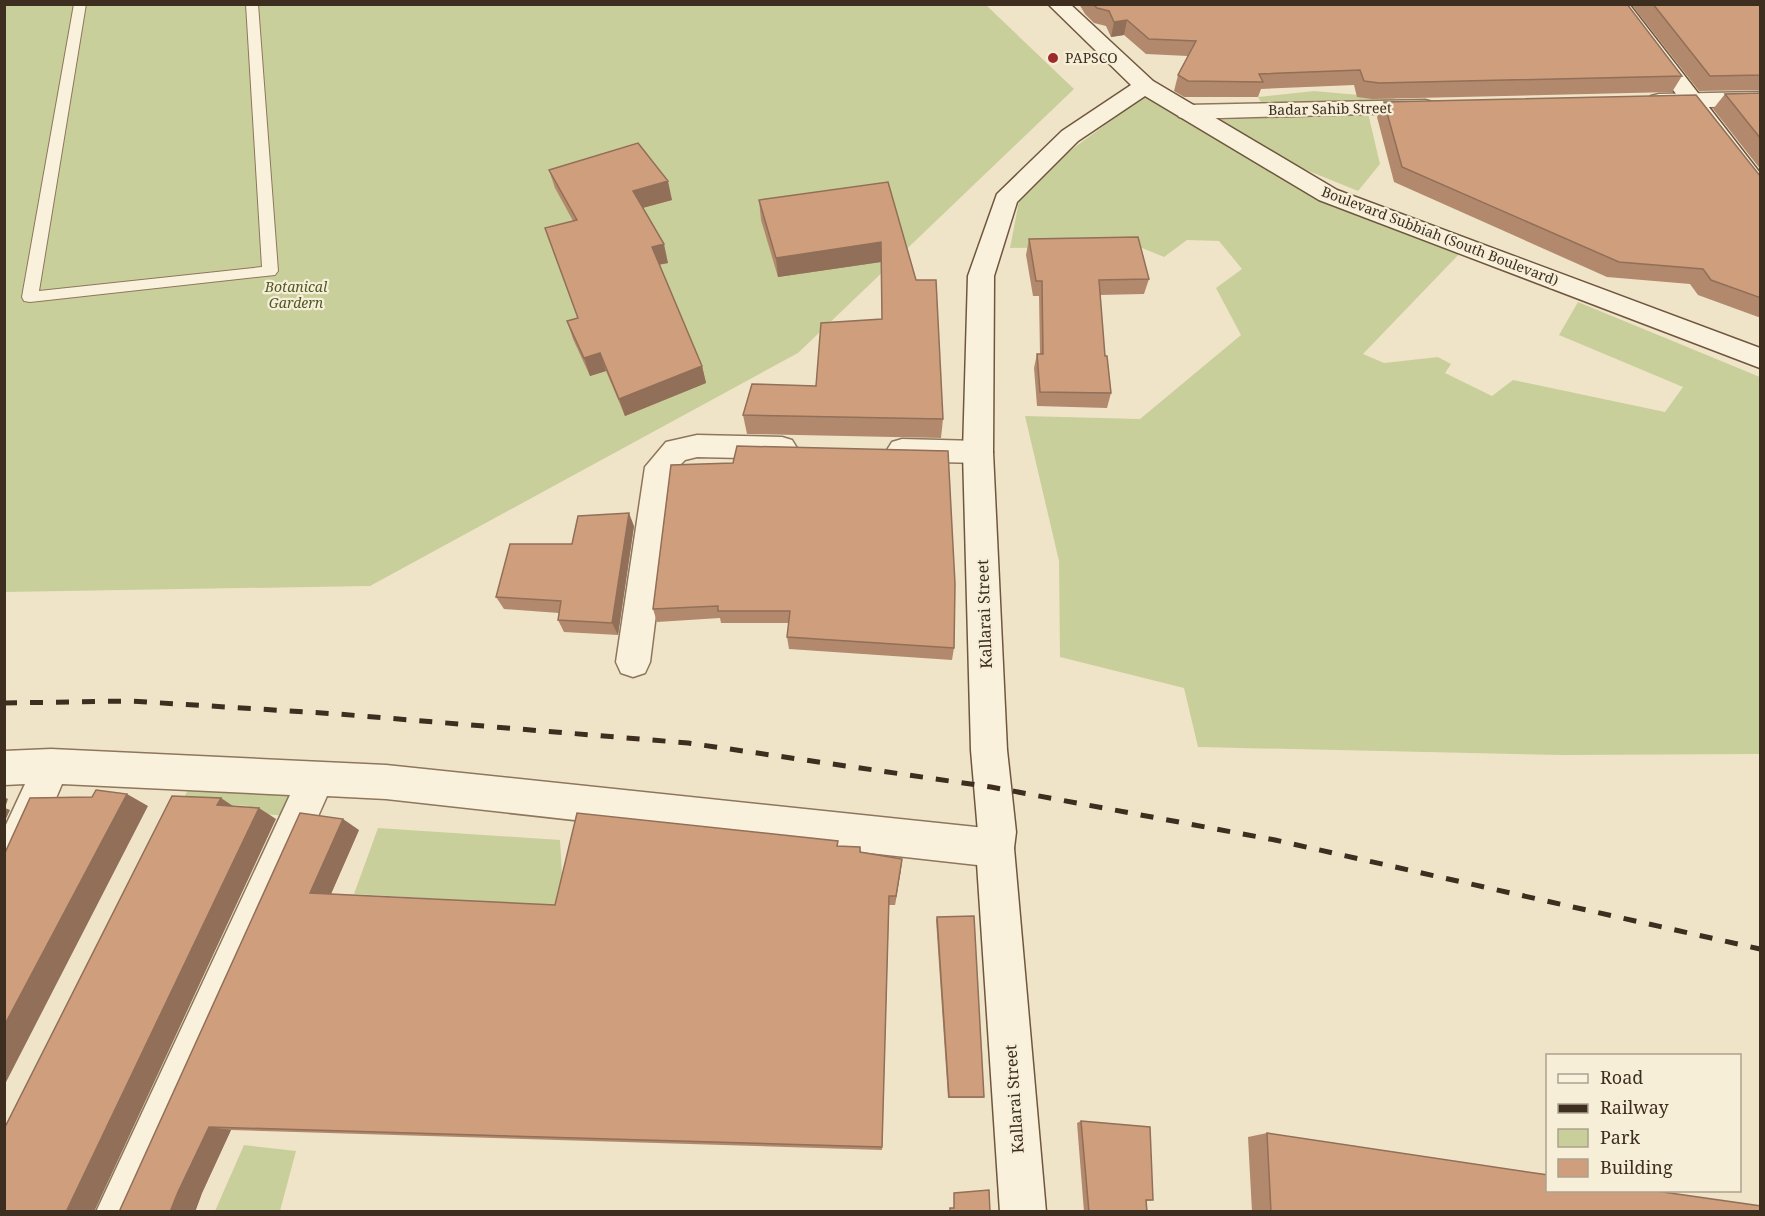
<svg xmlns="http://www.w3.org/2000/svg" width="1765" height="1216" font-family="'Noto Serif',serif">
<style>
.green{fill:#c9cf9b}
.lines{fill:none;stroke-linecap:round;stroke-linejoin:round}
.lane-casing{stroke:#8d765c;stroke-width:2}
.street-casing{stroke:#8d765c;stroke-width:3}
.secondary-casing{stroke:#6f573f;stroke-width:3}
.lane{fill:#faf1dc;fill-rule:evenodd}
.street{fill:#faf1dc;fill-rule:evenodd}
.secondary{fill:#faf1dc;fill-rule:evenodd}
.rail{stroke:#3d2e20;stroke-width:5;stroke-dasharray:13 13;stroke-linecap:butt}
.wall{fill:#b2896c}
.shaded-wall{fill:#916f58}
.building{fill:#cf9f7d;stroke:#916f58;stroke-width:1.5}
.poi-dot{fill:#9e2a2b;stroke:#f7eed8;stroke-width:2}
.labels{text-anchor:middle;stroke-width:4.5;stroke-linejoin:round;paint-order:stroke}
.far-poi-label{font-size:14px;fill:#3d2e20;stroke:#f7eed8;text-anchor:start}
.far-street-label{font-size:14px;fill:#3d2e20;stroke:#f7eed8}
.far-park-label{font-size:14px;font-style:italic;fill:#4d5a26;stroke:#f7eed8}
.street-label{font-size:16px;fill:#3d2e20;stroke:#f7eed8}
</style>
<rect width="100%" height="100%" fill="#f0e4c8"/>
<path class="green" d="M4,5H986L1074,89L798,353L370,586L5,592Z
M1314,91L1393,98L1406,104L1264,108L1258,97Z
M1148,93L1328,195L1463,250L1363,354L1384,363L1438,357L1451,364L1445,373L1492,396L1513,380L1665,412L1683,387L1559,335L1578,302L1760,377V754L1562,755L1198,747L1184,688L1060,657L1059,561L1025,416L1140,419L1241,335L1216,288L1242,269L1219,241L1187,240L1164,257L1137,246L1010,248L1019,201L1067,153Z
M1368,113L1380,164L1358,191L1289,163L1219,120Z
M193,779L305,784L290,816L246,813L249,806L182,802Z
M378,828L560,840L564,906L354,894Z
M244,1145L296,1151L280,1211H215Z"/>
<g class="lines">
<defs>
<path id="lane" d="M74,4H86L39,291L262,267L246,4H258L278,271L275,275L30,302L24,301L22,297Z"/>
<path id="street" d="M1760,92V106L1659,108L1651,106L1648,101L1651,96L1659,94Z
M1425,100L1433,102L1436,107L1433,112L1187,119L1179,117L1176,112L1179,107L1187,105Z
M697,435L782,437L792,440L797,448L792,456L782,459L697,457L685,460L674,471L650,662L645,673L633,677L621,673L616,662L645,467L666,442Z
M902,439L978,441L988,444L993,452L988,460L978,463L902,461L892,458L887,450L892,442Z
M51,749L386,765L995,829L1008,835L1014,848L1008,861L995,867L386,799L327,796L143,1212H96L290,795L62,784L18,888L4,893V829L25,784L4,785V751Z"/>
<path id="secondary" d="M1048,4H1070L1153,81L1337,190L1760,348V368L1319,200L1145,96L1078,141L1017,202L994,276L993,452L1007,750L1016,832L1014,848L1046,1212H1000L976,848L978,832L971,750L963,452L968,276L997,194L1062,131L1131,85Z
M1608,4H1629L1760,173V195L1751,193Z"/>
</defs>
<use href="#lane" class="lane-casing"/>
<use href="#street" class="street-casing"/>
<use href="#secondary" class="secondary-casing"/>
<use href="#lane" class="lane"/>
<use href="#street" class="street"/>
<use href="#secondary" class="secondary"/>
<path class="rail" d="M4,703L130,701L338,714L688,743L991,787L1275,840L1760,949"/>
</g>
<path class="wall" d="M1079,4H1627L1682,76L1672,92L1372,99L1357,97L1354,85L1261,89L1258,97H1184L1174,91L1178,75L1188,56L1146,54L1124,35L1111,37L1106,26L1094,23L1085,14Z
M1631,4H1761V90L1699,91Z
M1761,93V170L1713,109L1725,94Z
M1384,102L1761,177V318L1698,295L1690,284L1607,277L1394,182L1377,117Z
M549,170L672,200L643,208L668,263L659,265L702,366L706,383L625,416L606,371L590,376L573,339L567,321L578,318L545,228L573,221L555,188Z
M888,182L943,419L941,438L747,434L743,415L816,386L882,319L881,262L778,277L761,220L759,200Z
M1029,239L1149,279L1144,294L1100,295L1105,356L1111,393L1107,408L1037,406L1034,368L1037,354H1040L1039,296H1033L1026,255Z
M733,463L954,648L952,660L789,649L787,637L789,623H721L720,618L657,622L653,609Z
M634,526L618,635L564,632L558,620L559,613L504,609L496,597L572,544Z
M359,830L331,894L555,905L838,841V846L860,847L861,852L902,859L901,869L895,905H889L882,1150L231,1130L202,1193L195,1212H119Z
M937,917L984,1097L983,1098H948L936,920Z
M1081,1121L1153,1200L1146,1201L1147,1212H1084L1077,1123Z
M1267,1133L1761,1212H1252L1248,1137Z"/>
<path class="shaded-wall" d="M1127,20L1124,35L1111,37L1114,22Z
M668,181L672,200L638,209L633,191Z
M881,242V262L778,277L776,258Z
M664,244L668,263L656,265L652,247Z
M600,353L606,371L590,376L584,358Z
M702,366L706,383L625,416L619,399Z
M629,513L634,526L618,635L612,623Z
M127,794L148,806L4,1086V1026Z
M4,797L8,799L5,808L10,810L4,823Z
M221,798L239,810L217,805Z
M259,808L276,819L94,1212H66Z
M343,819L359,830L327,903L310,893Z
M902,859L901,869L895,905L896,896Z
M209,1127L231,1130L202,1193L195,1212H170L178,1192Z"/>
<path class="building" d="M1093,4H1627L1682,76L1379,83L1364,81L1360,70L1259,74L1263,82L1188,81L1178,75L1196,41L1149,39L1127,20L1114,22L1109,11L1097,8Z
M1653,4H1761V75L1710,76Z
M1761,93V139L1725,94Z
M1696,95L1761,177V298L1711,280L1703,269L1619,262L1402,167L1384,102Z
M638,143L668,181L633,191L664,244L652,247L702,366L619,399L600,353L584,358L567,321L578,318L545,228L577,220L549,170Z
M888,182L916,280H936L943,419L743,415L752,384L816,386L821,323L882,319L881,242L776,258L759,200Z
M1138,237L1149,279L1099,280L1105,356H1107L1111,393L1040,392L1037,354H1043L1042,281H1036L1029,239Z
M737,446L948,451L955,584L954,648L787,637L790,611H718V606L653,609L671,465L733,463Z
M629,513L612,623L558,620L561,601L496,597L510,544H572L578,516Z
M96,790L127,794L4,1026V855L30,798L92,797Z
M172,796L221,798L217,805L259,808L66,1212H4V1129Z
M300,813L343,819L310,893L555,905L577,813L838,841L837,846L860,847V852L902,859L896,896H889L882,1147L209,1127L178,1192L170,1212H119Z
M974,916L984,1097H949L937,917Z
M1081,1121L1150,1127L1153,1200H1146L1147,1212H1089Z
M1267,1133L1548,1175V1191H1656L1761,1206V1212H1271Z
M989,1190L990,1212H950V1208H954V1193Z"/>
<circle class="poi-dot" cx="1053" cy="58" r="6"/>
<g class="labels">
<g class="far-poi-label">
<text x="1065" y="63">PAPSCO</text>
</g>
<g class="far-street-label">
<text transform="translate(1330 109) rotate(-1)" y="5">Badar Sahib Street</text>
<text transform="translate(1440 236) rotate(21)" y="5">Boulevard Subbiah (South Boulevard)</text>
</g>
<g class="far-park-label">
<text x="296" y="292">Botanical<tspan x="296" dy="16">Gardern</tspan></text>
</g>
<g class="street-label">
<text transform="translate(984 614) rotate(-92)" y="6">Kallarai Street</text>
<text transform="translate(1014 1099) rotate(-94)" y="6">Kallarai Street</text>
</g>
</g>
<rect width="1765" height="1216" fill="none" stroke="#3d2e20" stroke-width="12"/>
<rect x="1546" y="1054" width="195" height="138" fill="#f7eed8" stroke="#ada18e" stroke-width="1.5"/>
<rect x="1558" y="1074" width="30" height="9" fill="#faf1dc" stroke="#ada18e" stroke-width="1.5"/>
<text x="1600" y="1084" font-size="18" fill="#3d2e20">Road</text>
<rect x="1558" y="1104" width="30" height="9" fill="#3d2e20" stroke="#ada18e" stroke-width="1.5"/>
<text x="1600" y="1114" font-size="18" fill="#3d2e20">Railway</text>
<rect x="1558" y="1129" width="30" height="18" fill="#c9cf9b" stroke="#ada18e" stroke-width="1.5"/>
<text x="1600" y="1144" font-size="18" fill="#3d2e20">Park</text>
<rect x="1558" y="1159" width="30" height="18" fill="#cf9f7d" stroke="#ada18e" stroke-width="1.5"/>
<text x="1600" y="1174" font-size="18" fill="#3d2e20">Building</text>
</svg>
